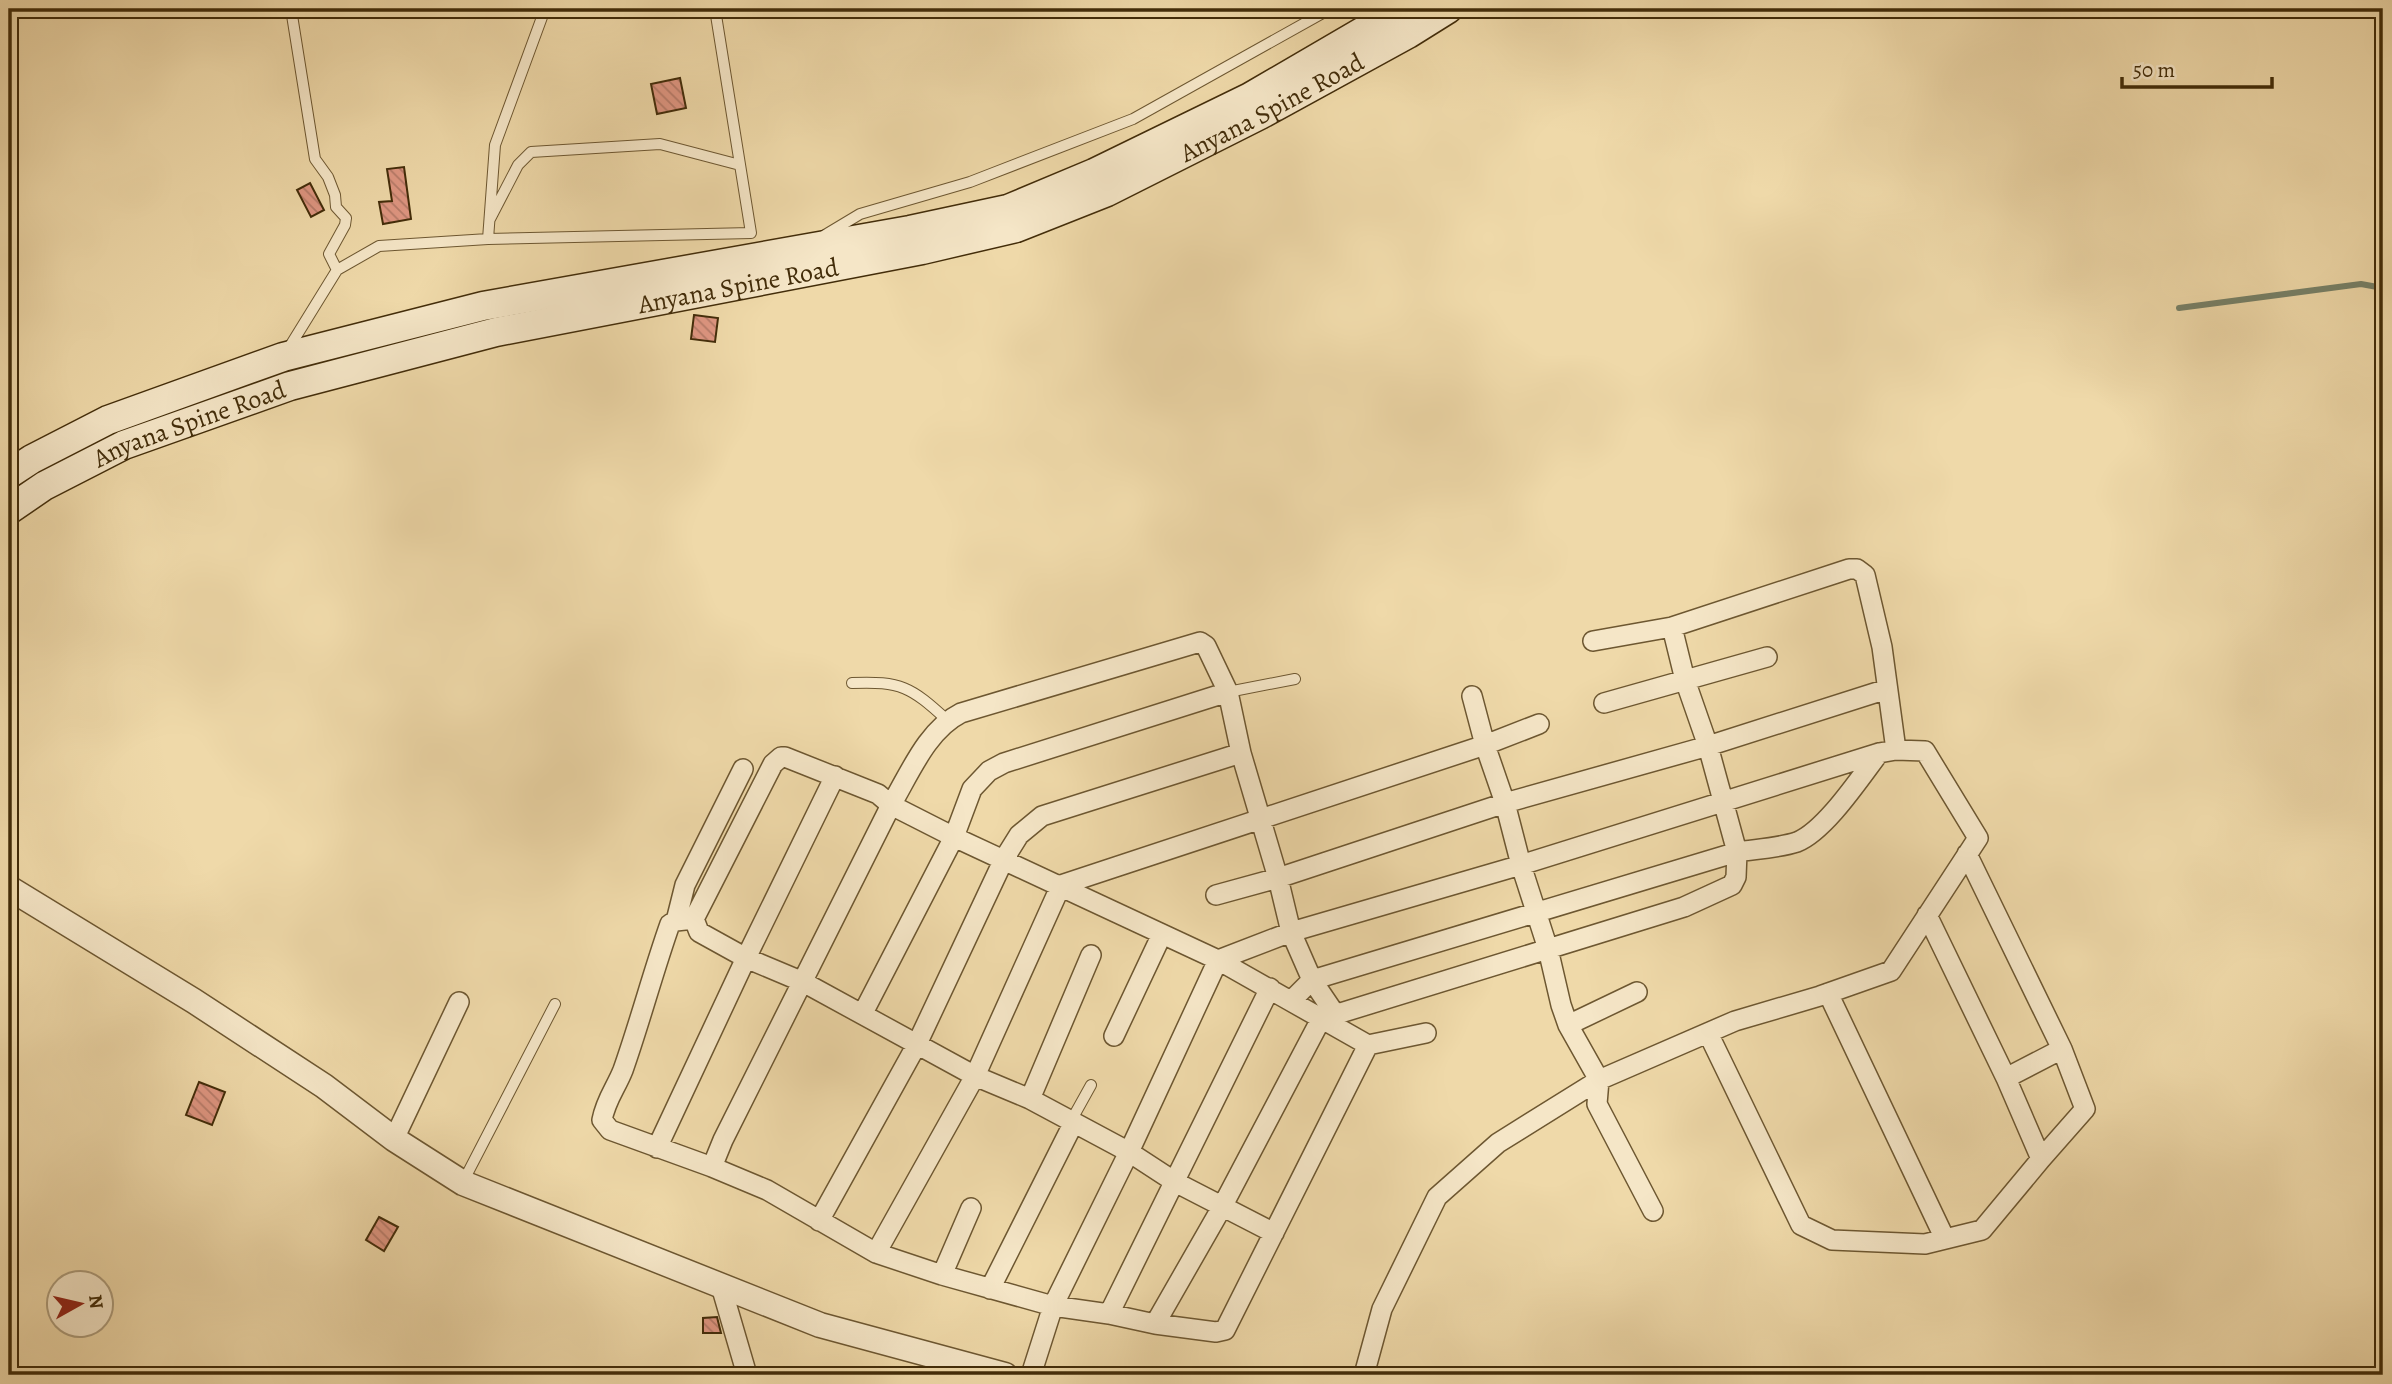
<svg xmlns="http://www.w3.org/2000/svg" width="2392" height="1384" font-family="Alegreya,serif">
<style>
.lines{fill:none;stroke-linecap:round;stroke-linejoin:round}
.stream{stroke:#778168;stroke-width:6}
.building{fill:url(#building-back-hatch);stroke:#422c09;stroke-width:2}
.service-casing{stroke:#6d5731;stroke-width:12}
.minor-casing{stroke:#6d5731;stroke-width:22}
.tertiary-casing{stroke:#6d5731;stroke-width:27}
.secondary-casing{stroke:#422c09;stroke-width:31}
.service{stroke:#f5e6c7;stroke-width:10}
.minor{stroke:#f5e6c7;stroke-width:19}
.tertiary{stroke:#f5e6c7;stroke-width:24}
.secondary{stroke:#f5e6c7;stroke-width:28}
.labels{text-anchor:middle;stroke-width:6;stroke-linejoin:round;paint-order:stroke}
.street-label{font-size:26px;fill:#422c09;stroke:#f5e6c7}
</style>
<defs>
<pattern id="building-back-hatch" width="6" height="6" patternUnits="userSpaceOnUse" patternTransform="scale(1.75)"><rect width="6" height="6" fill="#df9682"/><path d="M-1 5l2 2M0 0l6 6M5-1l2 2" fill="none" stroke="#b67b69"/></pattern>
</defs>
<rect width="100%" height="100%" fill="#efd9a9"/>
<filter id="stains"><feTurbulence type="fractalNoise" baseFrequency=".00286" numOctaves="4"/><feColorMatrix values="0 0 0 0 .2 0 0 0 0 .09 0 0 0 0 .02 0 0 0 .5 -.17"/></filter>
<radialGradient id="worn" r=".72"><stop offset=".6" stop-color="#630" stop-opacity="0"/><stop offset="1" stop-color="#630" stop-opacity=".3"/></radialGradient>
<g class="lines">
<path class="stream" d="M2179,308L2361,284L2383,288"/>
</g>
<path class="building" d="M680,78L686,108L657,114L651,84Z
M404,167L411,219L383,224L379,202L392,201L387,169Z
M310,183L324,210L311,217L297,190Z
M694,315L718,318L715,342L691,339Z
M199,1082L225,1092L212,1125L186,1115Z
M379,1217L398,1227L384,1251L366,1240Z
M717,1317L721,1333H703V1318Z"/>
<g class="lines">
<defs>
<path id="service" d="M291,9L315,159L328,177L335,195L336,207L346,218L345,225L329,254L337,270
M490,219L518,165L531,152L660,144L740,165
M825,235L860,214L970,182L1133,119L1330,9
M488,239L495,145L545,9
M287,351L337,270L379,246L488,239L751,233L715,9
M852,683C901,681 911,687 947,720
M1228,692L1295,679
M1071,1121L1091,1085
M463,1182L555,1004"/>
<path id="minor" d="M1593,641L1672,627L1849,569H1857L1865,575L1882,647L1896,750
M1472,696L1485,745L1505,803L1521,865L1548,949L1561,1005L1568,1025L1599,1080L1597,1104L1653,1211
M1604,703L1767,657
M1967,854L2062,1049L2006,1078
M1216,895L1278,878L1505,803L1708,746L1887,689
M1927,915L2006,1078L2041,1159L2085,1109L2062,1049
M694,919L676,921L670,924C653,972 640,1022 623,1070C616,1088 606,1099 602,1120L610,1130L712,1167
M676,921L685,885L743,769
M1828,993L1945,1239
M1291,1001L1312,980L1737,852C1756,849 1779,848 1797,842C1825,831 1860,778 1879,753
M863,1013L954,837L972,789L989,771L1004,763L1228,692
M1335,1014L1312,980L1291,932L1278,878L1241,753L1228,692L1206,646L1200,642L961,713C927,730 910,773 891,805L954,837L1218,960L1368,1045
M1568,1025L1637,992
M1708,1033L1801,1225L1832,1240L1925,1244L1982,1230L2041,1159
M1114,1036L1162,934
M1030,1099L1091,955
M394,1139L459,1002
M657,1148L746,958L835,776
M819,1221L916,1046L1004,859L1019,835L1042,816L1241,753
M1274,1233L1175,1182L1129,1152L1030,1099L975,1076L803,982L746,958L699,932L694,919L773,764L781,757H785L878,794L891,805L723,1140L712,1167L767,1190L876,1253L942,1275L1053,1306L1109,1314L1155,1324L1216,1332L1225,1330L1368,1045L1426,1033
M876,1253L975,1076L1061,885L1485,745L1539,724
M942,1275L971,1208
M721,1286L747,1375
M990,1289L1074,1122
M1109,1314L1270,988
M1155,1324L1222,1207L1321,1019L1684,907L1732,885L1736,877L1737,852L1708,746L1685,680L1672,627
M1031,1375L1053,1306L1129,1152L1218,960L1291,932L1521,865L1879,753L1896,750L1925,751L1978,838L1891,971L1820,996L1735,1021L1599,1080L1498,1143L1437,1197L1382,1309L1364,1375"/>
<path id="tertiary" d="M9,888L194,1001L324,1086L394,1139L463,1183L820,1325L1005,1375"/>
<g id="secondary">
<path d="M9,474L32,459L108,420L283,357L483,306L910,230L1008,209L1094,173L1250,97L1401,9"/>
<path id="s1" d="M9,510L44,486L124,445L290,386L496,332L922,250L1016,228L1107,192L1260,115L1408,34L1448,9"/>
</g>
</defs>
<use href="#service" class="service-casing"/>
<use href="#minor" class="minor-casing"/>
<use href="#tertiary" class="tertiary-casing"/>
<use href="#secondary" class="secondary-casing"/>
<use href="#service" class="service"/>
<use href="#minor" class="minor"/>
<use href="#tertiary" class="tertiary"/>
<use href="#secondary" class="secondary"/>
</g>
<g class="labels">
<g class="street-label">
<text dy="9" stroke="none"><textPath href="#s1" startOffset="1335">Anyana Spine Road</textPath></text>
<text dy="9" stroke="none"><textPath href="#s1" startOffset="768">Anyana Spine Road</textPath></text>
<text dy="9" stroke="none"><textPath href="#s1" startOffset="201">Anyana Spine Road</textPath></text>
</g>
</g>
<rect width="2392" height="1384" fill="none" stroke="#efd9a9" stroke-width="35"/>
<rect x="10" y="10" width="2371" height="1363" fill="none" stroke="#422c09" stroke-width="3.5"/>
<rect x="18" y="18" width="2357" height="1349" fill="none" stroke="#422c09" stroke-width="2"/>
<g transform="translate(80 1304) rotate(82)"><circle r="33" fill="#f5e6c7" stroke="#ad9c7b" stroke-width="2"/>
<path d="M0-5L12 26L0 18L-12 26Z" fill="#8f2418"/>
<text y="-10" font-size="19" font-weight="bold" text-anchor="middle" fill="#422c09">N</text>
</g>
<path d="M2122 77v10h150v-10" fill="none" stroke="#422c09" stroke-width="3.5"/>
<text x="2133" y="77" font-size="21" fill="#422c09" stroke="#f5e6c7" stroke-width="5" paint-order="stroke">50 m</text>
<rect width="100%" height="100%" filter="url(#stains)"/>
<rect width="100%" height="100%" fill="url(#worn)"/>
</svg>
